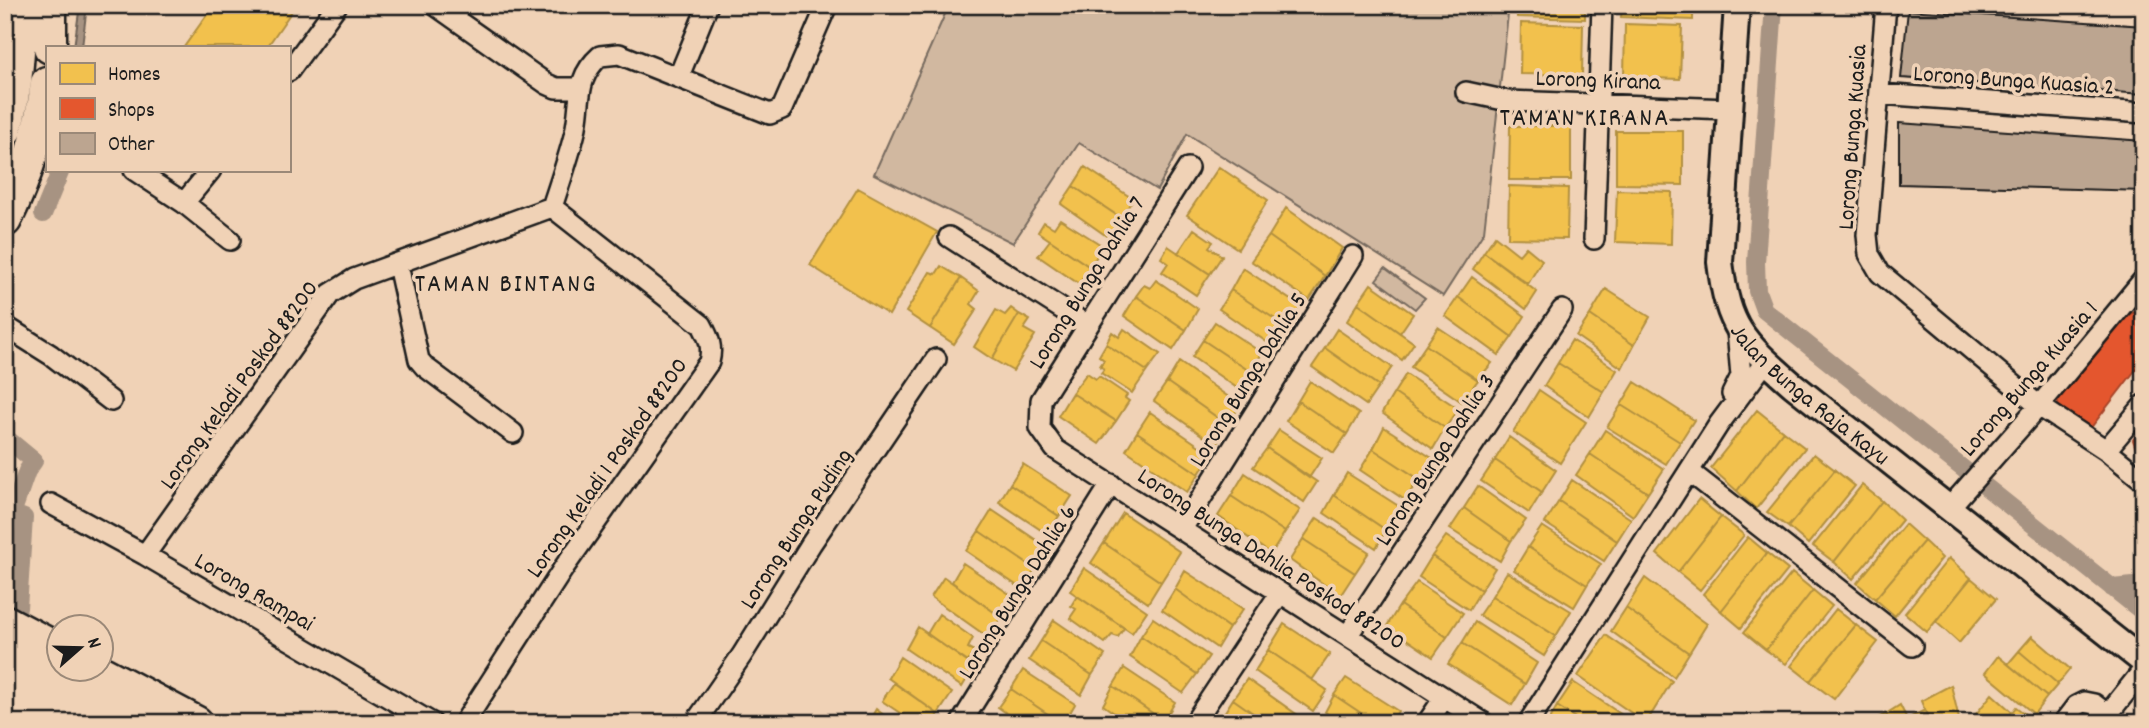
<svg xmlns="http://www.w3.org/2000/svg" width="2149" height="728" font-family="Dekko,sans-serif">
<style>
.green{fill:#d1b8a0;stroke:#766a5e;stroke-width:2}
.water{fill:#a79382;stroke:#6f6359;stroke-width:2}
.homes{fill:#f2c14e;stroke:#b2903f;stroke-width:2}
.shops{fill:#e4572e;stroke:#a84529;stroke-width:2}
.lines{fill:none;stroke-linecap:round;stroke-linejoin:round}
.canal{stroke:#a79382;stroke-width:18}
.building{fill:#bca590;stroke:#1c1c1c;stroke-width:2}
.minor-casing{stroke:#1c1c1c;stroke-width:24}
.tertiary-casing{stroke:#1c1c1c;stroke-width:30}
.primary-casing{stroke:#1c1c1c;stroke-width:37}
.trunk-casing{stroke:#1c1c1c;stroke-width:38}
.minor{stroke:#f0d2b6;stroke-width:19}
.tertiary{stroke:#f0d2b6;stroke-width:24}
.primary{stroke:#f0d2b6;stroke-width:32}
.trunk{stroke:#f0d2b6;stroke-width:33}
.labels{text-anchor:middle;stroke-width:7;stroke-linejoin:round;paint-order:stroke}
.street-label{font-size:24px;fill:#1c1c1c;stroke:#f0d2b6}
.neighbourhood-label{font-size:26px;letter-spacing:2px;fill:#1c1c1c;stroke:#f0d2b6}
</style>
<rect width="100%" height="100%" fill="#f0d2b6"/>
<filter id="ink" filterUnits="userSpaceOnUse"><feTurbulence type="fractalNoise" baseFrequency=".0143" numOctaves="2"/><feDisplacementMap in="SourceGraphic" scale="14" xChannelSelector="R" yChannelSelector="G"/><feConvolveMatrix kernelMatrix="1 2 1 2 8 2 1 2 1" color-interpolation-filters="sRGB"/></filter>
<g filter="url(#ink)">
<path class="green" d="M949,5H1509L1484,232L1443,296L1187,134L1157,190L1079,143L1013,243L874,174Z
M1385,268L1425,298L1415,309L1376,280Z"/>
<path class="water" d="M80,5H87L82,47H74Z
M57,170H65L47,213L42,207Z"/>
<path class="homes" d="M214,5H296L267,47H184Z
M1517,5H1585V19L1517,17Z
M1622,5H1693V20L1621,17Z
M1521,23L1583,25L1582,75L1520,74Z
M1625,24L1682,26L1680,79L1624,77Z
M1510,126H1571V180H1509Z
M1616,131H1683V185L1616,184Z
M1085,167L1133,199L1121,218L1073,186Z
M1219,167L1268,200L1238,249L1187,215Z
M1073,186L1121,218L1108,237L1061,204Z
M1509,186L1568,188L1567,239L1508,238Z
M858,188L937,232L889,315L810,265Z
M1617,190L1672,192L1671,244L1615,242Z
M1286,208L1342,248L1325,276L1269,236Z
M1060,219L1103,246L1090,267L1038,232L1044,222L1054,228Z
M1194,229L1213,242L1209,247L1222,256L1210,274L1178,253Z
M1269,236L1325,276L1309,300L1251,261Z
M1495,236L1519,255L1526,247L1542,260L1528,284L1484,252Z
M1050,240L1090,267L1079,284L1038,256Z
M1168,246L1210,274L1196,295L1162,272L1168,263L1161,258Z
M1484,252L1537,292L1526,309L1473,269Z
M941,266L961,278L930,328L906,312L930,272L936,274Z
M1243,268L1301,307L1287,327L1231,290Z
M1472,277L1525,316L1512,337L1458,297Z
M961,278L979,291L971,304L977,309L954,344L930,328Z
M1156,280L1198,309L1186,330L1136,296L1144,285L1150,288Z
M1371,284L1413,314L1400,333L1358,303Z
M1606,289L1650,317L1634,345L1590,315Z
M1231,290L1287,327L1274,347L1219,309Z
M1136,296L1186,330L1173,350L1124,316Z
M1458,297L1512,337L1499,355L1445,316Z
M1358,303L1414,343L1402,360L1347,321Z
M1011,308L1019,314L992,359L974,347L996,310L1005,315Z
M1019,314L1030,320L1024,329L1035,335L1013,371L992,359Z
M1590,315L1634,345L1622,368L1576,336Z
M1215,322L1262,353L1251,372L1203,340Z
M1438,327L1492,363L1478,380L1426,345Z
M1124,329L1160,354L1147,371L1106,344L1112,332L1119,337Z
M1337,329L1392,367L1379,386L1325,348Z
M1203,340L1251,372L1240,390L1192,357Z
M1572,340L1617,370L1604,392L1558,363Z
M1106,344L1147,371L1132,393L1101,373L1104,369L1100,366L1104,360L1099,356Z
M1426,345L1478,380L1462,402L1411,367Z
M1325,348L1379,386L1366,405L1312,367Z
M1179,362L1240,405L1228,425L1167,382Z
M1558,363L1604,392L1589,417L1544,386Z
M1087,373L1096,379L1099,376L1127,395L1125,398L1129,401L1116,421L1072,393Z
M1406,374L1459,409L1445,428L1394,393Z
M1310,381L1359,414L1347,434L1298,401Z
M1167,382L1228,425L1216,445L1154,401Z
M1635,382L1694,420L1680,442L1621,405Z
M1539,390L1586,422L1560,463L1513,432Z
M1072,393L1116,421L1099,444L1058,416Z
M1394,393L1445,428L1433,449L1382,413Z
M1298,401L1347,434L1334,453L1286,421Z
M1621,405L1680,442L1666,464L1607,427Z
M1757,410L1783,431L1737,491L1711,468Z
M1150,412L1211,454L1199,474L1137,432Z
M1384,427L1432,458L1419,479L1373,449Z
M1279,430L1322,458L1309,478L1267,448Z
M1605,430L1664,469L1648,493L1590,454Z
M1783,431L1805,448L1756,509L1737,491Z
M1137,432L1199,474L1187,492L1126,450Z
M1509,437L1556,470L1542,492L1495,460Z
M1267,448L1317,482L1304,502L1253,467Z
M1373,449L1419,479L1405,500L1360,470Z
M1590,454L1648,493L1633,516L1576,475Z
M1814,454L1835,470L1788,527L1767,512Z
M1495,460L1542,492L1529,513L1481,481Z
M1023,464L1072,496L1059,516L1010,484Z
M1835,470L1855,486L1808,544L1788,527Z
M1245,473L1300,510L1285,532L1231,496Z
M1347,473L1400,507L1386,530L1334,495Z
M1572,480L1631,519L1617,541L1559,501Z
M1010,484L1059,516L1047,534L999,502Z
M1862,485L1882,501L1834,562L1813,546Z
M1478,486L1526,520L1511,541L1464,508Z
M1334,495L1386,530L1376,548L1324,513Z
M1231,496L1285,532L1271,554L1218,516Z
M1699,499L1721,517L1678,572L1657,554Z
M1559,501L1617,541L1604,561L1545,523Z
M1882,501L1902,520L1853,579L1834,562Z
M1464,508L1511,541L1500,561L1450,529Z
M992,510L1048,548L1035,569L979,531Z
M1123,513L1180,552L1161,582L1104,543Z
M1721,517L1744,535L1700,590L1678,572Z
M1317,518L1369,552L1355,573L1303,539Z
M1905,524L1924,541L1875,599L1857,583Z
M1542,526L1601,564L1587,585L1528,547Z
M979,531L1035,569L1022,589L966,551Z
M1446,536L1495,568L1481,590L1432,556Z
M1748,537L1767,553L1721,611L1703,594Z
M1303,539L1355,573L1340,596L1290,560Z
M1924,541L1942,558L1895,616L1875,599Z
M1104,543L1161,582L1148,603L1091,563Z
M1528,547L1587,585L1574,607L1514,570Z
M1767,553L1788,570L1741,628L1721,611Z
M1432,556L1481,590L1469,610L1419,577Z
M1949,558L1971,578L1927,632L1905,613Z
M963,563L1014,597L1001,617L952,582Z
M1084,568L1147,611L1132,633L1070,591Z
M1185,571L1243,609L1229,628L1175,589Z
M1507,572L1571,611L1556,636L1492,596Z
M1792,573L1813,590L1766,650L1744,632Z
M944,577L1001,617L989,638L931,597Z
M1645,578L1707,624L1689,653L1626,608Z
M1971,578L1996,599L1959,643L1936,622Z
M1417,582L1463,613L1447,637L1400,605Z
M1175,589L1229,628L1217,648L1162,610Z
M1813,590L1832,606L1786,664L1766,650Z
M1077,596L1124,628L1118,637L1112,635L1105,643L1070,618L1076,609L1071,606Z
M1492,596L1556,636L1544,656L1479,615Z
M1400,605L1447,637L1433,657L1387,626Z
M1626,608L1689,653L1674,677L1611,631Z
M1836,609L1856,625L1810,681L1791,666Z
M939,614L973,638L968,648L974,651L968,662L927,634Z
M1153,618L1209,656L1197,674L1141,636Z
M1054,620L1105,655L1092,675L1041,641Z
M1475,622L1537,663L1525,684L1462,643Z
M1284,624L1330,654L1312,680L1268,650Z
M1856,625L1878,642L1834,699L1810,681Z
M918,627L974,667L962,687L906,649Z
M1606,635L1672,681L1646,723L1578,676Z
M1141,636L1197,674L1183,693L1130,657Z
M2032,636L2070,669L2058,684L2019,651Z
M1041,641L1092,675L1081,695L1029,660Z
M1462,643L1525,684L1512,705L1448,664Z
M1268,650L1327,690L1313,711L1255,671Z
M2019,651L2058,684L2047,697L2008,664Z
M1998,656L2047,697L2034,714L1985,673Z
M900,657L952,693L938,714L888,678Z
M1124,668L1175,702L1164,721L1113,686Z
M1023,670L1075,704L1064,723H1061L1011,689Z
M1346,678L1398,711L1391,723H1376L1334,695Z
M1247,679L1306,721L1304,723H1267L1233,699Z
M1573,682L1634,723H1583L1557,706Z
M894,683L938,714L933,723H915L882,701Z
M1951,685L1960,723H1930L1921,701Z
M1113,686L1164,721L1163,723H1128L1103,705Z
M1011,689L1061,723H1020L998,707Z
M1992,694L2012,712L2004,723H1969Z
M1334,695L1376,723H1341L1325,712Z
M1233,699L1267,723H1229L1221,718Z
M1900,705L1909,723H1890L1886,714Z
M1557,706L1583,723H1548Z
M2016,707L2030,718L2027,723H2004Z
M876,709L894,723H868Z
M1925,710L1930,723H1910L1909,718Z
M1886,714L1890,723H1872L1871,721Z"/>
<path class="shops" d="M2135,312L2144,320V359L2086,434L2059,409L2057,396L2121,317Z
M2144,427V459L2138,454L2133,440Z"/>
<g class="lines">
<path class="canal" d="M1774,5L1756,262L1757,291L1764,310L2144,613
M43,214L61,170
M5,437L34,461L27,471L14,508L16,515L24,518L18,608
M2112,588L2144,585"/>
</g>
<path class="building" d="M2071,5H2144V10Z
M1908,10L2144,26V94L1901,78Z
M1899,123L2144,141V191L1899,184Z"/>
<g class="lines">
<defs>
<path id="minor" d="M435,5L547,84L556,88H579
M1886,5L1867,235L1869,254L1880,273L2039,406L2106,450L2144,481
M289,71L337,5
M679,76L708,5
M1466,92L1508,101L1730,109
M1880,94L2144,113
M1188,168L1041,400L1040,428L1055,449L1484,723
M134,170L184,203L230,240
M184,203L211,170
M949,237L1087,325
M1594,239L1602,5
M398,265L419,360L425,367L513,433
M5,326L51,355L111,401
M1732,394L1741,376L1737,330
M2106,450L2144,405
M1690,472L1912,646
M51,504L145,555L432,723
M1949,508L2039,406L2144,279
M1182,529L1353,256
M145,555L330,294L354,279L552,207C560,182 569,157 575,132C582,103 574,79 600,56L619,54L770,114L782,109L827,5
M1348,635L1562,310
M464,723L565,566L709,362C713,347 709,338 702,325L552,207
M695,723L742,655L811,544L936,359
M961,723L1111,484
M1194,723L1280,593
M1427,723L1444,698
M1528,723L1719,424L1766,361
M2063,723L2076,706L2084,702L2094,704L2108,715
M2101,723L2144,669"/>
<g id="tertiary">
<path id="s1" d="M1737,5L1720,262C1728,330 1744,342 1793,385L2144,662"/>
</g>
<path id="primary" d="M50,5V47
M5,130C16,88 21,49 18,5
M5,220C25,180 42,127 47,83"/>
<path id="trunk" d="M5,622L60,651
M5,652L133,723
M92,668L196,723
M5,686L71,723
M5,716L16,723"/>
</defs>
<use href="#minor" class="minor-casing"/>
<use href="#tertiary" class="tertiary-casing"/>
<use href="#primary" class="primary-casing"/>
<use href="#trunk" class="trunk-casing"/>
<use href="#minor" class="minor"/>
<use href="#tertiary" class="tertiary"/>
<use href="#primary" class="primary"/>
<use href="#trunk" class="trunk"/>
</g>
</g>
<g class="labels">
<g class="street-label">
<text transform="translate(1598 79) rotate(2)" y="8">Lorong Kirana</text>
<text transform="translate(2014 79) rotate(4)" y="8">Lorong Bunga Kuasia 2</text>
<text transform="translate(1851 137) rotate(-86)" y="8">Lorong Bunga Kuasia</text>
<text transform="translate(1086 282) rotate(-58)" y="8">Lorong Bunga Dahlia 7</text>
<text transform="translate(2028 378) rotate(-49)" y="8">Lorong Bunga Kuasia 1</text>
<text transform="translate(1247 379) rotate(-58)" y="8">Lorong Bunga Dahlia 5</text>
<text transform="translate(238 384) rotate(-54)" y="8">Lorong Keladi Poskod 88200</text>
<text dy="8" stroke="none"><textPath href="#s1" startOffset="425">Jalan Bunga Raja Kayu</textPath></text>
<text transform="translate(1434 459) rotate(-57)" y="8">Lorong Bunga Dahlia 3</text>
<text transform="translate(606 467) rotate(-55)" y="8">Lorong Keladi 1 Poskod 88200</text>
<text transform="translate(795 528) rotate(-57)" y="8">Lorong Bunga Puding</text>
<text transform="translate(1272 558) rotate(33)" y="8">Lorong Bunga Dahlia Poskod 88200</text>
<text transform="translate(255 591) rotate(30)" y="8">Lorong Rampai</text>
<text transform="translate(1016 591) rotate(-58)" y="8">Lorong Bunga Dahlia 6</text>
</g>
<g class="neighbourhood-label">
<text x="1585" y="125">TAMAN KIRANA</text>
<text x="506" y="291">TAMAN BINTANG</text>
</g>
</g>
<rect width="2149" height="728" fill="none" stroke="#f0d2b6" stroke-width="28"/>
<rect x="14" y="14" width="2121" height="700" fill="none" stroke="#1c1c1c" stroke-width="2.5" filter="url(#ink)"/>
<rect x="46" y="46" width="245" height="126" fill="#f0d2b6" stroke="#9b8978" stroke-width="2"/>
<rect x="60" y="63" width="35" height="21" fill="#f2c14e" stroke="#9b8978" stroke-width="2"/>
<text x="108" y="80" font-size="21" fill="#1c1c1c">Homes</text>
<rect x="60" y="98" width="35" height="21" fill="#e4572e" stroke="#9b8978" stroke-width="2"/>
<text x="108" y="116" font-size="21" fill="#1c1c1c">Shops</text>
<rect x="60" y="133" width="35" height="21" fill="#bca590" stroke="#9b8978" stroke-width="2"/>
<text x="108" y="150" font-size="21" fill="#1c1c1c">Other</text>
<g transform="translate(80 648) rotate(70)"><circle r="33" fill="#f0d2b6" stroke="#9b8978" stroke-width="2"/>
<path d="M0-5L12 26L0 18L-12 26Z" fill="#1c1c1c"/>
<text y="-10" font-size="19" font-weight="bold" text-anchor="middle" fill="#1c1c1c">N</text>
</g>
</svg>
